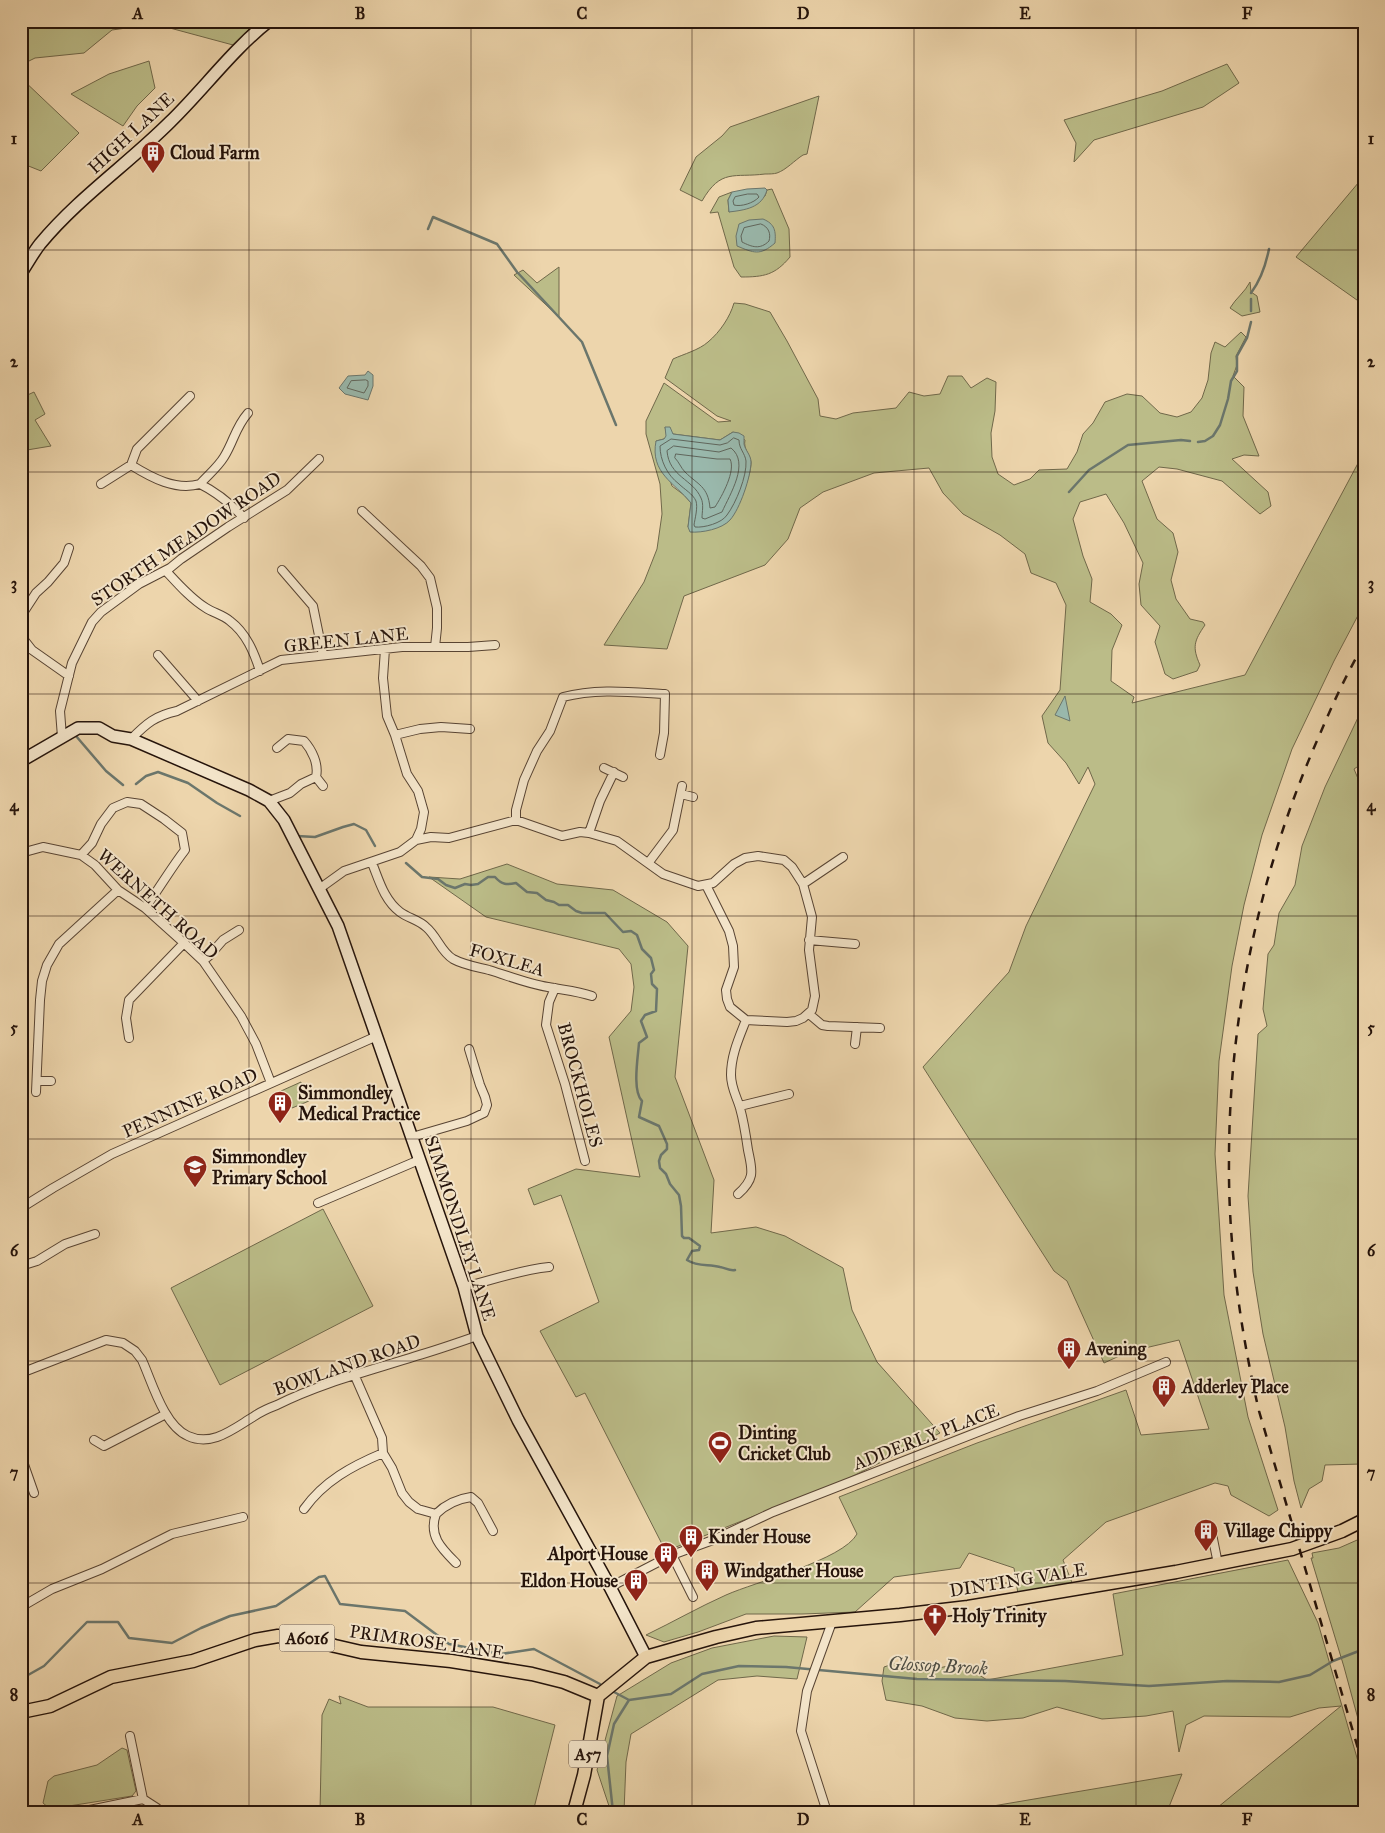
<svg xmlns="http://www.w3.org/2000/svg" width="1385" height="1833" font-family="'IM FELL Great Primer',serif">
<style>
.green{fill:#bbbc88;stroke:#70684a;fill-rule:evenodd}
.water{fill:#99b8ac;stroke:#6b766c}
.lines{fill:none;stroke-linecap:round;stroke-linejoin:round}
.shore{stroke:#60665c;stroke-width:1}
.stream{stroke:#6b766c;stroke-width:2.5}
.street-casing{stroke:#584433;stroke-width:10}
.secondary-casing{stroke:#26140b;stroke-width:14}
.primary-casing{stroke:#26140b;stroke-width:15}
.street{stroke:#f3e4c9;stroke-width:8}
.secondary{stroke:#f3e4c9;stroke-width:11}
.primary{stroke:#edd5ac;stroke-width:12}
.rail{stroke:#26140b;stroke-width:2.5;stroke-dasharray:9 9;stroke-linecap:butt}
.grid{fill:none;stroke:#26140b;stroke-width:1;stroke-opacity:0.55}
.labels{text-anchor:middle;stroke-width:4;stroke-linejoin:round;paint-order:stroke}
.shield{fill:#f3e4c9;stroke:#645244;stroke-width:1}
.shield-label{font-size:16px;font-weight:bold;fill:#26140b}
.street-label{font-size:18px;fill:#26140b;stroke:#f3e4c9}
.poi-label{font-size:18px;font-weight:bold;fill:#26140b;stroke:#f3e4c9;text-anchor:start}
.water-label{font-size:19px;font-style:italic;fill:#4e4d43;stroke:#f3e4c9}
.neatline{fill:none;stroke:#26140b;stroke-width:2}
.grid-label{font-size:16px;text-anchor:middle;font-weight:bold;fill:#26140b}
</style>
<rect width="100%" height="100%" fill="#edd5ac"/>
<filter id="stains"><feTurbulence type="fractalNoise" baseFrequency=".004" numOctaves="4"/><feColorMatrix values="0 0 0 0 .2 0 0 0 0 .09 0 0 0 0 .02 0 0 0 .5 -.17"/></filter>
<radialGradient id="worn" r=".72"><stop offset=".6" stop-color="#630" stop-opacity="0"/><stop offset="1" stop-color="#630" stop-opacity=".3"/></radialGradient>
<path class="green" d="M21,21H257L233,45L155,24L112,30L84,53L35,58L21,65Z
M149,61L155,88L137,106L123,126L71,94L109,74Z
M1227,64L1239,83L1203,107L1094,140L1074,162L1076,143L1064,120L1162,91Z
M21,78L79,133L41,171L21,163Z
M819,96L807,154L803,155C795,160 786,170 777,173C774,174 769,174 765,174C734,178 721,168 702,201L680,190L696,157L722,136L730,127Z
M1364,176V305L1296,257Z
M772,189L789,229L790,257C775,275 764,277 741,277L734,267L718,212L710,213L719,197L732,192L728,200L729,212L765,196L767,190Z
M559,267V317L514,275L523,270L537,283Z
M1250,282L1251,292L1257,296L1260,312L1242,316L1230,308C1236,298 1245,292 1250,282Z
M734,303L745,304L770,312L787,341L818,399L820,416L836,419L853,413L896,408L909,392L924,396L940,394L948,376H962L971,388L987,378L996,382L995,411L991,433L992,457L998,474L1014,485L1030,479L1039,470L1067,469L1077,452L1083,434L1093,423L1105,402L1127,394L1142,396L1160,413L1177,417L1191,412L1202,398L1208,380L1211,353L1215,342L1225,347L1241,332L1246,337L1236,356L1237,365L1233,376L1244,387L1243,416L1259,456L1244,455L1232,459L1268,492L1271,506L1260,514L1222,481L1177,469L1159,467L1142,481L1157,519L1173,533L1178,552L1171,580L1176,599L1190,619L1203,622L1205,625C1194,641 1192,647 1200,665L1197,671L1173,679L1165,674L1155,642L1160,626L1141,605L1139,584L1143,563L1124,523L1106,494L1080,502L1073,519L1083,556L1092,579L1090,602L1111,614L1122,625L1112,650L1111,681L1134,697L1132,703L1245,675L1364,452V604L1334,661L1292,749L1262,835L1244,905L1232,966L1219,1061L1215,1154L1224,1295L1248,1417L1278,1510L1269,1516L1231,1495L1228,1486L1215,1483L1106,1522L1063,1560L1073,1585L1018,1594L1014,1568L969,1553L960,1568L894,1577L855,1612L802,1614H746L698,1632L664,1642L646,1635C673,1622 699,1607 726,1595C755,1582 843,1560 857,1534L839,1497L977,1443L1126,1390L1141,1435L1209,1429L1179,1340L1128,1352L1104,1363L1067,1281L1054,1271L923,1067L1009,972L1026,926L1095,784L1088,767L1079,784L1066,763L1048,743L1042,716L1060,690L1066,605L1056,583L1031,573L1025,554L1000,535L963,514L943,493L929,468L874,473L823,492L800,508L788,539L765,565L684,596L667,649L604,645L644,582L657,549L662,514L660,484L646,434V421L664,383L718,422L731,421L717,416L665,378L673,359C684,354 699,350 708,342C720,332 730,317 734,303ZM665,427L673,434L720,440L733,432L745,440C743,449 750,454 751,462C752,473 736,517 726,523C719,527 697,526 688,527L691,503L684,495L672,486L656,441L664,439L667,436Z
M34,392L45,414L35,420L51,446L21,451V398Z
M1364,705V768L1360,765L1354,769L1364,793V1462L1361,1464L1325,1465L1322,1481L1309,1489L1301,1508L1294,1481L1285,1427L1263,1334L1253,1272L1248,1196L1258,1034L1267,1026L1263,1009L1268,954L1274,945L1279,913L1295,885L1302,846L1325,787Z
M507,864L557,884L613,890L667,922L688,946L675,1077L714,1180L711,1233L756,1227L785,1236L843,1268L852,1310L877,1362L940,1433L845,1480L671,1549L663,1546L585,1393L576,1397L540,1331L599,1302L561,1195L534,1205L528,1189L576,1169L640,1177L609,1037L631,1011L634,987L631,964L619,949L486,917L429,877L460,879Z
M301,1082L309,1101L292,1108L285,1102L281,1091Z
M323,1209L373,1306L220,1385L171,1288Z
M1364,1537V1741L1344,1667L1311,1558H1313L1312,1553L1339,1548Z
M1288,1560L1318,1623L1364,1782V1812H1212L1341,1706L1319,1708L1290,1717L1204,1716L1186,1725L1179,1752L1173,1711L1146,1716L1102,1719L1057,1707L1023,1718L987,1721L955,1718L922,1706L886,1700L882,1681L884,1667L896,1663L908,1668L926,1671L961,1663L987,1680L1123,1655L1113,1594Z
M774,1636L807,1637L797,1679L757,1676L718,1680L631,1734L626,1762L624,1812H611L597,1770L617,1696L671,1663L712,1648Z
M339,1696L368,1707H493L555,1725L533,1812H320L322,1715L329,1699L341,1704Z
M122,1748L127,1750L136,1791L132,1796L50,1809L43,1803L48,1781L54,1776L97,1765Z
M1182,1774L1167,1812H896L987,1807Z"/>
<path class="water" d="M765,188L767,190C762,208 745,210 729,212L728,200L732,192L747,189Z
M763,219C775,224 776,231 775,243C760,256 754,253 737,246L736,236L739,224L749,220Z
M368,371L373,375V386L368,400L345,394L339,388L348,376L365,375Z
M665,427H670L673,434L720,440L733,432L739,433L744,436C744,439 744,442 744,444C745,450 751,455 751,462C751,476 740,509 730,520C722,529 702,533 690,532L688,527L691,503C674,482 650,473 656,441L664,439L666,436Z
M1065,696L1070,721L1055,715Z"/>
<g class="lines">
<path class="shore" d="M748,194H757L759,197C754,203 741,207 734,205L733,201L735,197Z
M761,224C769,227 771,234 769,241C760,250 752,247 742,242L741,236L744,228Z
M366,380L368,381V386L364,393L347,388L351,381Z
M734,438L739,440C739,449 745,453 746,461C747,476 736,503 727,515C722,523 704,528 695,527L694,525C695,518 698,508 696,501C693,494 684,489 679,484C667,475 660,460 660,446L671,439L720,445L727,443Z
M674,446L719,452L731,448C750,463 730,494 722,512L705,519L702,518C702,512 704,504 701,498C693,479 669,477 667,451Z
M676,454L717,459H730C736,471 722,496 715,507L710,508C708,486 698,485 685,472C681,468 679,462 675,458Z"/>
<path class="stream" d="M428,229L433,217L497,244L517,272
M518,273L582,342L616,425
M1251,293C1260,281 1266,264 1269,249
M1251,311V299
M1198,442L1205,441L1213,436L1220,425L1228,399L1231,381L1237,371V356L1247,338L1251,322
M1069,492L1089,470L1128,445L1181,440L1190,441
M21,696L24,699
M76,736L106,771L123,785
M136,784L146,776L158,772L188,783L217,803L240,816
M297,836L315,837L343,827L354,824L366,830L375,846
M406,863L422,877L438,879L446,885L455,888L465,884L471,885L478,884L488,877H495C502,885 507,885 516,883L527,892L537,893L546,900L554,902L559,905H568L576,911L582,913H605L623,932L631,931L637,935L642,949L651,958L654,970L651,974L652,984L657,989L656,1011L645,1015L641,1021L647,1037L639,1043C638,1057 632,1091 642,1101L639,1117L659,1126L667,1144V1149L661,1155L659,1161L660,1168L666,1174L670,1184L679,1195L681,1206L682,1236L684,1238H689L700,1246L699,1250L692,1251L687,1260C698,1267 708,1264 720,1267C726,1268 729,1271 735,1270
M21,1679L44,1666L87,1622H118L129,1638L172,1643L201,1628L230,1616L276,1606L319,1577L325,1576L340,1604L405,1611L449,1644L501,1654L534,1649L600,1684
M614,1692L629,1700
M613,1812L607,1756L614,1724L629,1700L671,1694L702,1674L739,1666L786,1667L917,1679L1065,1681L1149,1686L1227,1681L1279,1682L1310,1675L1333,1661L1364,1649"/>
<defs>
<path id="street" d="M131,465L137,449L190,396
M101,484L131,465C152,478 176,491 200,484C218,493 231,504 244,518
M200,484C208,475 218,467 224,457C234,441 235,428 248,413
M362,511L421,566L430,578L437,608V628L435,647
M282,570L313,606L323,655
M166,571C178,584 191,599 206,608C214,613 223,615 230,621C246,633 254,652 260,671
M21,616L36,593L48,582L64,563L69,548
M21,636L32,650L69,676
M158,655L198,701
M395,735L420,729L441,727L470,729
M62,737L60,711L72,663L92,622L101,612L139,584L170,568L181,559L228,527L287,490L319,459
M131,739C147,723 155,716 177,711L281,660L402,647H468L495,645
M604,768L623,777
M316,777L323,786
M681,794L693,797
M269,801L290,793L301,784L316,777C319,764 312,750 304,741L288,739L277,748
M516,820V810L524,780L537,751L550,731L563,697C596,688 631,692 665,694L664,733L660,755
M589,833L600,801L614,772
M416,840L431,837L449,838L516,820L562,836L580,832L589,833L617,841L663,874L698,886L713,883L734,864L745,858L758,856L784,860L792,867L803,884L812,917L809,950L815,996L812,1010L803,1018L796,1021L787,1022L746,1020L730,1007L727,999L726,990L734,967L733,946L729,931L706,885
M21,853L43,847L81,855L95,865L118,890L145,908L184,943L203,961L241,1016L256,1044L271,1083
M81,855L92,843L101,824L113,808L127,802L141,804L164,819L182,833L185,850C171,868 159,889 145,908
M649,862L673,830L682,786
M372,863C379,880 384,900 400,912C408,918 419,920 426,927C437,936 441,952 453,959C464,965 477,967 489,970C509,976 528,984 548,987C563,990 577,991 592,996
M803,884L843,857
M319,889L344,871L400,852L416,840L421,829L424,812L418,791L407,774L395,735L387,716L383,678L385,649
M809,940L855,944
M203,961L209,956L223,940L239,930
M555,988L549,1002L546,1025L565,1084L585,1161
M809,1014L822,1025L828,1026L880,1028
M129,1038L126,1018L129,1000L184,943
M855,1044L857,1027
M37,1081H51
M36,1092L40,1000L42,981L47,965L59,944L118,890
M740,1106L789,1094
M412,1137L467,1121L484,1113L487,1105L485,1097L480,1085L469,1049
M738,1194C756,1178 752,1170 748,1150C746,1136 744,1122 740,1108C737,1097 731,1088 731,1075C731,1055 739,1038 746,1020
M318,1203L419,1160
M21,1208L53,1188L112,1154L377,1036
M21,1266L37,1261L65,1244L95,1234
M464,1287C493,1280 519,1270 549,1267
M21,1373L106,1340L123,1343L135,1351L142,1360C152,1382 164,1426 188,1436C212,1447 233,1429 253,1417C260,1412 269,1408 277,1405C321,1383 369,1371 416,1356C437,1350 457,1343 477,1336
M94,1440L104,1446L166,1414
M383,1453L392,1468L402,1493L409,1502L418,1509L436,1514C428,1536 442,1549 456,1563
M21,1456L34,1493
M304,1509C324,1481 352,1466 383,1453L382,1438L354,1374
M436,1514C446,1504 457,1499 471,1497L478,1503L493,1531
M1211,1529L1218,1564
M672,1555L693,1597
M610,1587L672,1555L713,1540L773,1512L1019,1416L1097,1391L1166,1362
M21,1607L52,1589L102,1569L172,1534L243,1517
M130,1736L143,1799
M143,1799L157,1808L158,1812
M80,1812L143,1799
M827,1812L801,1731L807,1691L832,1622"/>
<path id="secondary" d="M21,273C27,264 33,253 40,244C78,198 128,164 170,122C204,89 232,50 269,21
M21,761L78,728H99L113,736L131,739L249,790L269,801L284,820L338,926L464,1287L477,1336L518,1420L610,1587L646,1657"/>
<path id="primary" d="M598,1696L646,1657L716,1637L756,1628L900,1615L968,1607L1176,1572L1292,1549L1342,1531L1364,1520
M21,1712L50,1706L111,1677L193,1661L255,1640L278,1636L307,1638L335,1646L361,1652L451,1661L532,1674L564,1682L598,1696
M574,1812L584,1775L598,1696"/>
</defs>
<use href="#street" class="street-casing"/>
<use href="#secondary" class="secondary-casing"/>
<use href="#primary" class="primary-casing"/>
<use href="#street" class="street"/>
<use href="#secondary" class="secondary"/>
<use href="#primary" class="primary"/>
<path class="rail" d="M1364,644C1347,673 1333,703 1320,734C1261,866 1229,1014 1229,1159C1228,1243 1240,1329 1259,1411L1364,1769"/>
</g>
<path class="grid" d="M249,21V1812M471,21V1812M692,21V1812M914,21V1812M1136,21V1812M21,250H1364M21,472H1364M21,694H1364M21,916H1364M21,1139H1364M21,1361H1364M21,1583H1364"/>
<defs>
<symbol id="building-pin" viewBox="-11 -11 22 30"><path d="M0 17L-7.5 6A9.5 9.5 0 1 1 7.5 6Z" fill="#8f2418" stroke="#f3e4c9"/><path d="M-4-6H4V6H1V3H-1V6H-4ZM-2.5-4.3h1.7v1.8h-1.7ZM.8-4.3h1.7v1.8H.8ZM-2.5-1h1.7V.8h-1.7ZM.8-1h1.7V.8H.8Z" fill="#fff"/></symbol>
<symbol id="school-pin" viewBox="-11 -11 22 30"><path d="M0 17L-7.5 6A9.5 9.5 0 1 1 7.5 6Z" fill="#8f2418" stroke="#f3e4c9"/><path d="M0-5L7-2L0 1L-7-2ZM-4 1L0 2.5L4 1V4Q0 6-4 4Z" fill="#fff"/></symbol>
<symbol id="stadium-pin" viewBox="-11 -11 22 30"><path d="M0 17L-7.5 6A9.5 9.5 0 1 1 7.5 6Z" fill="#8f2418" stroke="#f3e4c9"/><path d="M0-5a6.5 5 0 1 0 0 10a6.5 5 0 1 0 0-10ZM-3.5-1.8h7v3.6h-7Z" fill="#fff"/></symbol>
<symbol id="church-pin" viewBox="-11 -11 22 30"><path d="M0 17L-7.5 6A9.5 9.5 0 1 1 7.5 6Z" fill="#8f2418" stroke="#f3e4c9"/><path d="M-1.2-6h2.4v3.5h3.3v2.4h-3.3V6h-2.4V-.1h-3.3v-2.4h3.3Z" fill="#fff"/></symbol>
</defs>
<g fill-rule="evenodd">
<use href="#building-pin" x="139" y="139" width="28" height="38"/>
<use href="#building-pin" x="266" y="1089" width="28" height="38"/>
<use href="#school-pin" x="181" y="1153" width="28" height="38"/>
<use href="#building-pin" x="1055" y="1335" width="28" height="38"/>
<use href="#building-pin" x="1150" y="1373" width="28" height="38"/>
<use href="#stadium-pin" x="706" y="1429" width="28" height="38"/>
<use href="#building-pin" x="1192" y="1517" width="28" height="38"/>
<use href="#building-pin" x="677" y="1523" width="28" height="38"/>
<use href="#building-pin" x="652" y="1540" width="28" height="38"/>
<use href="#building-pin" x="693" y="1557" width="28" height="38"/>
<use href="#building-pin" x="622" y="1567" width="28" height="38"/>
<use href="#church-pin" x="921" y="1602" width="28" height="38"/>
</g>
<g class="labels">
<g class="shield">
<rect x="279.5" y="1624.5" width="55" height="27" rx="4"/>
<rect x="569" y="1740.5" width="38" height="27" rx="4"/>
</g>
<g class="shield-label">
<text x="307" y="1644">A6016</text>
<text x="588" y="1760">A57</text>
</g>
<g class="street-label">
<text transform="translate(131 133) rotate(-43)" y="6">HIGH LANE</text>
<text transform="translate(186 539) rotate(-34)" y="6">STORTH MEADOW ROAD</text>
<text transform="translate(346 640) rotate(-6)" y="6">GREEN LANE</text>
<text transform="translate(158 904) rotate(42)" y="6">WERNETH ROAD</text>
<text transform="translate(507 960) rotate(16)" y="6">FOXLEA</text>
<text transform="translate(580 1085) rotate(75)" y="6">BROCKHOLES</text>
<text transform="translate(190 1103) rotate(-24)" y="6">PENNINE ROAD</text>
<text transform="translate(460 1228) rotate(72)" y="6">SIMMONDLEY LANE</text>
<text transform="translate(347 1365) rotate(-19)" y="6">BOWLAND ROAD</text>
<text transform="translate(926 1437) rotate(-21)" y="6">ADDERLY PLACE</text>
<text transform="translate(1018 1580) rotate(-9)" y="6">DINTING VALE</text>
<text transform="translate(427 1642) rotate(8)" y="6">PRIMROSE LANE</text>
</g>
<g class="poi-label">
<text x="170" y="159">Cloud Farm</text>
<text x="298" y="1099">Simmondley<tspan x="298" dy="21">Medical Practice</tspan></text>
<text x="212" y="1163">Simmondley<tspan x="212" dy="21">Primary School</tspan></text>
<text x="1086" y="1355">Avening</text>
<text x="1182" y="1393">Adderley Place</text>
<text x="738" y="1439">Dinting<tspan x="738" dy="21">Cricket Club</tspan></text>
<text x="1224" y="1537">Village Chippy</text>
<text x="708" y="1543">Kinder House</text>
<text x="648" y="1560" text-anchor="end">Alport House</text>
<text x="724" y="1577">Windgather House</text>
<text x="618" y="1587" text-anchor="end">Eldon House</text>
<text x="952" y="1622">Holy Trinity</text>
</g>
<g class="water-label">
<text transform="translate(938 1665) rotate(3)" y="7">Glossop Brook</text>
</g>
</g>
<rect width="1385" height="1833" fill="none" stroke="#edd5ac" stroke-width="55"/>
<rect x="28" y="28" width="1330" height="1778" class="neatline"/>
<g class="grid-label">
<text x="138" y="19">A</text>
<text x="360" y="19">B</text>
<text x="582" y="19">C</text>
<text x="803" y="19">D</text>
<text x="1025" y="19">E</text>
<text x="1247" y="19">F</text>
<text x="14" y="144">1</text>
<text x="1371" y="144">1</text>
<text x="14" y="367">2</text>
<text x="1371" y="367">2</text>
<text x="14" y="589">3</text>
<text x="1371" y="589">3</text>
<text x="14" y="811">4</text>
<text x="1371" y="811">4</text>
<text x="14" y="1033">5</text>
<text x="1371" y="1033">5</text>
<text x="14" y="1256">6</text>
<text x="1371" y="1256">6</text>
<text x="14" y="1478">7</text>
<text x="1371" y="1478">7</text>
<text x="14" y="1700">8</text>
<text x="1371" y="1700">8</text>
<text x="138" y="1825">A</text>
<text x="360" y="1825">B</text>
<text x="582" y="1825">C</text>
<text x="803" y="1825">D</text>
<text x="1025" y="1825">E</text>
<text x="1247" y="1825">F</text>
</g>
<rect width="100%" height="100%" filter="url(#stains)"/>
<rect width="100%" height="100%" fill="url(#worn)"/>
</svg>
